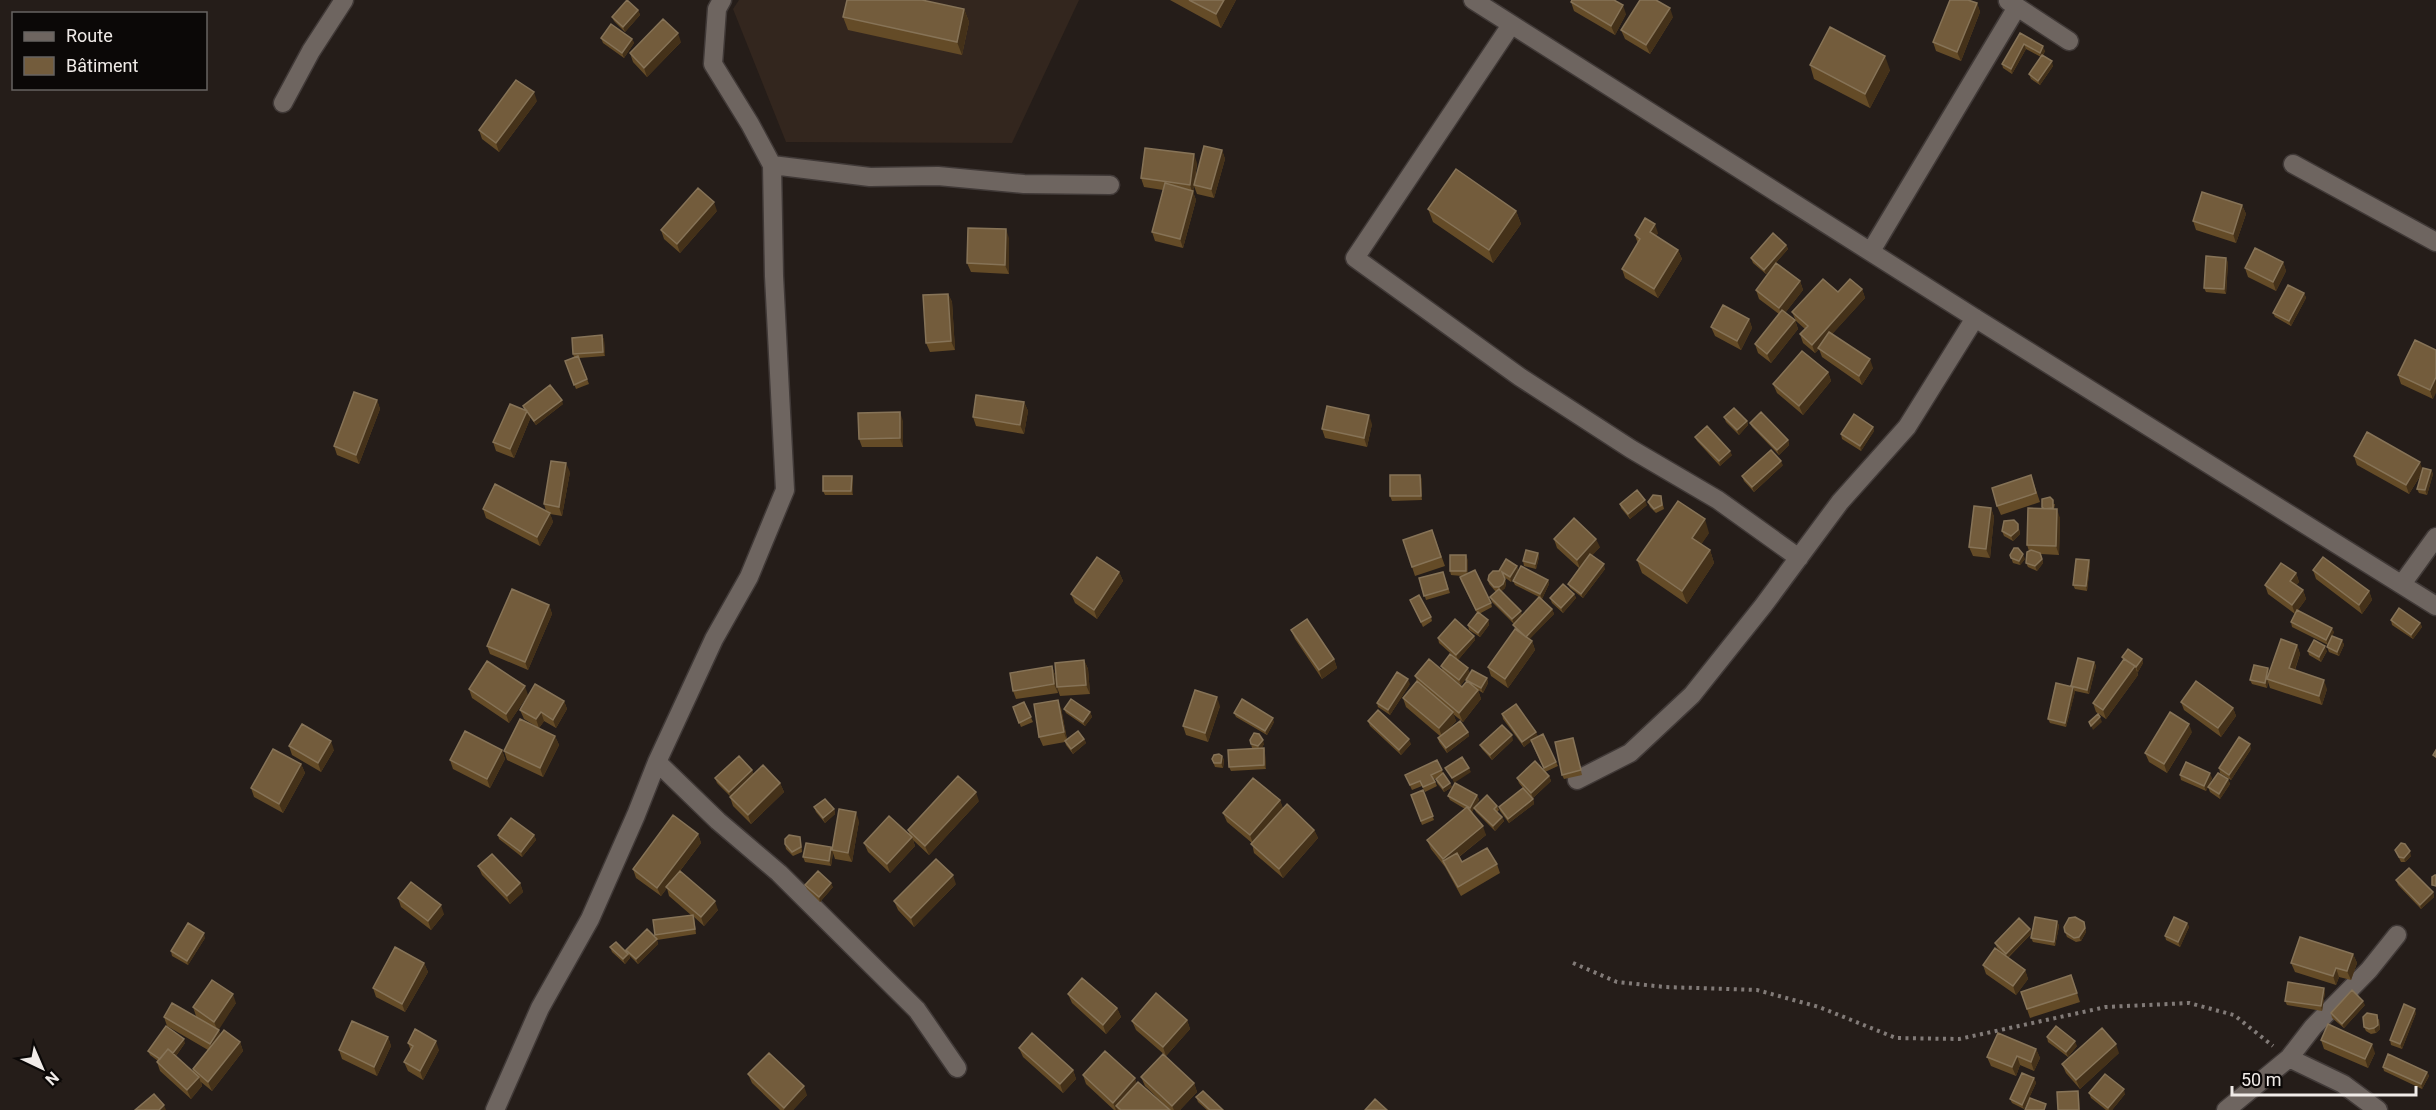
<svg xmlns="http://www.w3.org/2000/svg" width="2436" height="1110" font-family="Roboto,sans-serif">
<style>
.built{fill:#33261e}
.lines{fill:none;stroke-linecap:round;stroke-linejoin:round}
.street-casing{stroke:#403937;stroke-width:21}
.path{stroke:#827b78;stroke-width:4;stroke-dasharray:3 4.5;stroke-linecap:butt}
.street{stroke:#6e6560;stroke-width:18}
.wall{fill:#644b27}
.shaded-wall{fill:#443119}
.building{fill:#735c3c;stroke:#867357;stroke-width:1.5}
</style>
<rect width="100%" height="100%" fill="#251d19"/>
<path class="built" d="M739,0H1079L1012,143L786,142L733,9Z"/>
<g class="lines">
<defs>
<path id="street" d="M1473,0L1975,318L2436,606
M2008,1L2069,41
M1511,25L1355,258L1520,377L1631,449L1718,500L1799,558
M283,103L311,51L344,0
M2293,164L2436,242
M772,165L870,177L938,176L1024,184L1110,185
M1871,251L2017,7
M2402,584L2436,537
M657,762L718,821L779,873L917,1010L957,1068
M1577,780L1630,753L1692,695L1763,606L1840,502L1907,427L1975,318
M2289,1058L2343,1084L2378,1110
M495,1110L540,1008L590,919L636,815L657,762L714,639L749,577L785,490L774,276L772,165L750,124L713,64L717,9L722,0
M2226,1110L2289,1058L2313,1027L2369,970L2397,935"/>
</defs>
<use href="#street" class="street-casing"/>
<path class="path" d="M1573,963L1617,982L1665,987L1757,990L1819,1007L1896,1038L1959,1039L2106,1007L2189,1003L2234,1015L2273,1046"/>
<use href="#street" class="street"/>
</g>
<path class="wall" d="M1170,0H1236L1221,28Z
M1571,2L1626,14L1615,35L1574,11Z
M1977,3L1980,12L1961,61L1936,51L1933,42Z
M964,9L969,22L962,55L848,30L843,17Z
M638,10L640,15L625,32L614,21L612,17Z
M1673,17L1650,54L1625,39L1621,30Z
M2020,33L2045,51L2043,55L2053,66L2040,85L2031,79L2029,74L2041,57L2026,49L2012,74L2003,68L2002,64Z
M601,38L632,39L634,43L624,58L603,43Z
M681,42L647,77L633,62L630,53Z
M1810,65L1890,70L1870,108L1814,79Z
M537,101L499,152L482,139L479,130Z
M1222,150L1225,159L1214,198L1197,194L1194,186L1193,192L1196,200L1183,248L1155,241L1152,232L1163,190L1144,187L1141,178L1197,163L1195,181Z
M2242,205L2246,214L2236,243L2196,230L2193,221Z
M1428,209L1516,211L1521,224L1493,263L1433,222Z
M717,211L680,253L664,239L661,230Z
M1658,233L1656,236L1678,250L1682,259L1658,298L1625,278L1622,269L1638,244L1635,235Z
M1009,238V274L971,272L967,263Z
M1786,245L1788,249L1766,274L1753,263L1751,258Z
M2228,262L2226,294L2206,292L2204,288Z
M2283,262L2286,271L2276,291L2248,277L2245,268Z
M1800,281L1803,290L1785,313L1795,320L1798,329L1771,363L1758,353L1755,344L1779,314L1759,299L1756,290Z
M1862,289L1865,298L1832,334L1873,368L1862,385L1822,357L1819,349L1815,353L1803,343L1800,334L1805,329L1796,321L1792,312L1838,292Z
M2304,293L2306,298L2291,326L2275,317L2273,313Z
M948,294L952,302L955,350L930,352L926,343Z
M1749,319L1752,328L1741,350L1715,336L1711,327Z
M602,335L604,340L605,356L579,358L589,384L576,389L565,361L574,357L573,354Z
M2415,340L2433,399L2401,384L2398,375Z
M1828,372L1831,381L1803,415L1777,393L1773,384Z
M377,400L380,409L359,464L337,455L334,446Z
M1024,402L1028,411L1024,434L976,426L973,417Z
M563,404L536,425L529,416L530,419L514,458L496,451L493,442L524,409L523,406Z
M1724,417L1747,421L1748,425L1739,435L1726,422Z
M903,421V447H862L859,439Z
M1750,423L1788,440L1789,445L1779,455L1752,427Z
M1372,424L1367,447L1325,438L1322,429Z
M1873,427L1874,431L1861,451L1842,439L1841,434Z
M1695,437L1732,455L1720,466L1697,441Z
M2354,456L2422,470H2431L2433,474L2427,495L2419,493L2417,489L2422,473L2409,494L2357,465Z
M1783,465L1754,492L1744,481L1742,476Z
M570,472L562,516L550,514L553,522L540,546L486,518L483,509L546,511L544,504Z
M852,476L853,480V495H825L823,491Z
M1422,479V500L1392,501L1390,496Z
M2034,484L2040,502L2001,515L1997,506Z
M1662,501L1664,509L1656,513L1650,507L1648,502Z
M1620,504L1647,505L1630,519L1621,508Z
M2055,504L2054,509L2060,518L2059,555L2041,554L2043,563L2037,571L2028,567L2026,563L2029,551L2027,545L2043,509L2042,507Z
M1991,508L1994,517L1990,558L1973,556L1969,547Z
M2018,524L2020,534L2013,541L2004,536L2002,531Z
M1432,530L1445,566L1415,576L1403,540Z
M1709,533L1701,544L1710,550L1714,563L1687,604L1642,573L1637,560Z
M1554,539L1600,547L1592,555L1605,569L1583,598L1570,588L1568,584L1579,568L1557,548Z
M1538,553L1539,557L1536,569L1524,566L1523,561Z
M2010,555L2025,559L2020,565L2013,563Z
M1468,560V573L1491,603L1492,607L1479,614L1488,620L1489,625L1480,637L1469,630L1468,625L1477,613L1461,581L1460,577L1462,576L1451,575L1450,571Z
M2089,560L2090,564L2087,591L2075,589L2073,585Z
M1517,566L1518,570L1511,582L1504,577L1506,583L1505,588L1501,591L1522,615L1539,597L1515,585L1513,581L1548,580L1549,584L1542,599L1552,609L1554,614L1529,639L1532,641L1535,650L1508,688L1491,676L1488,667L1515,629L1514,624L1492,602L1490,597L1496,592L1489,584L1488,580L1499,571Z
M2313,570L2369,591L2372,600L2362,614L2316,579Z
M1119,572L1123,581L1097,619L1075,603L1071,594Z
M1443,572L1450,593L1426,600L1419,578Z
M2296,573L2299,582L2296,585L2303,590L2306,599L2298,610L2334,632L2332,636L2342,640L2344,645L2339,656L2329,652L2327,647L2328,645L2292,627L2291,622L2295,614L2268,594L2265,585Z
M1574,594L1576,598L1563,613L1552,603L1550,598Z
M1410,600L1431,617L1432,621L1423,627Z
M549,605L552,614L528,670L490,654L487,646Z
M2391,620L2420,623L2422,627L2413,639L2392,625Z
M1291,630L1334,659L1337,668L1322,679L1295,639Z
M1474,636L1475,640L1458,660L1439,643L1438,638Z
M2297,645L2300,654L2295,670L2327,689L2322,705L2270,688L2268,682L2267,688L2252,684L2250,680L2268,668L2270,672Z
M2308,651H2327L2321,662L2309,655Z
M2122,657L2142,659L2143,663L2138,672L2137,671L2138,675L2106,719L2096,712L2093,703L2123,660Z
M1084,660L1088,669L1090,694L1060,696L1057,687L1058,693L1016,699L1013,691L1052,666L1055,675L1057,686Z
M2094,662L2096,666L2089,694L2075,691L2066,727L2050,723L2048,719L2071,687Z
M1441,666L1470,673L1461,685L1443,671Z
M1415,676L1462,687L1467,682L1466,680L1487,678L1488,683L1483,693L1478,690L1481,699L1463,722L1453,714L1456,721L1448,730L1468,732L1469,736L1447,753L1439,742L1438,738L1440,736L1406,707L1403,698L1417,681Z
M1410,684L1390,715L1378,707L1377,703Z
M469,689L528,695L509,723L472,698Z
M564,701L567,709L556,728L544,721L539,728L524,719L520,710Z
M1024,702L1033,722L1021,727L1013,707Z
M2181,702L2233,708L2236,716L2221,737L2184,710Z
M1220,706L1208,742L1186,735L1183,726Z
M1061,708L1067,739H1084L1086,743L1073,754L1066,745L1065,742L1043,746L1039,737Z
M1064,709L1090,712L1092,717L1085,726L1066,713Z
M1234,713L1274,722L1267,735L1236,717Z
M1502,714L1538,736L1535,738L1556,762L1558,766L1545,772L1531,741L1524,747L1503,719Z
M1368,721L1411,744L1401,755L1370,726Z
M2192,732L2167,773L2149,762L2145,753Z
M555,736L559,745L543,777L507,760L504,751Z
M1573,738L1582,775L1564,779L1562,775Z
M1250,740L1264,744L1261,749L1264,748L1265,753L1266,769L1231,771L1229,767L1255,749L1252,748Z
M1513,740L1492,760L1482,749L1480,745Z
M289,746L334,750L321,772L292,755Z
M2251,749L2231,780L2220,773L2219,768Z
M502,750L505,759L490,788L453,769L450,760Z
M1222,756L1224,760L1223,768L1215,767L1212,759Z
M1437,760L1443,773L1452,787L1444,792L1437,783L1436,779L1437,778L1434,779L1437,786L1425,792L1422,786L1412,790L1405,775Z
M301,764L305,773L283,813L254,797L251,788Z
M752,770L753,774L780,783L784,792L751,824L733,806L730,797V796L717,783L715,778Z
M2180,775L2212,778L2206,791L2181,780Z
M1549,776L1551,781L1533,798L1525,790L1533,799L1534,804L1509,823L1500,811L1499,807L1523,788L1519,783L1517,778Z
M2228,779L2230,784L2220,799L2210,792L2208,787Z
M1423,790L1434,820L1422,825L1411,795Z
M1477,795L1479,800L1474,808L1497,806L1499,810L1497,812L1502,817L1504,821L1495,831L1476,812L1474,808L1472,812L1486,835L1459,857L1462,862L1497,864L1500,873L1461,896L1445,867L1431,849L1427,840L1465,809L1450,800L1448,796Z
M1280,800L1283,809L1314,830L1318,838L1283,878L1254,853L1252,843L1227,822L1223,813Z
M979,801L929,855L913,840L915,846L890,873L868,852L864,843L910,836L908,830Z
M814,807L834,809L835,814L825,823L816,812Z
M859,821L852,862L835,859L833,853L831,866L805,862L803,857L832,849Z
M698,834L701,843L680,871L718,910L704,926L694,917L696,934L657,940L658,944L638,964L629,955L630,958L625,964L612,952L610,947L628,953L626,950L656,938L655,935L691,915L669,896L667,888L661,896L636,878L633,869Z
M498,835H534L536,840L522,857L499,839Z
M800,837L801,841L802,852L793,856L786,849L785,844Z
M2395,850L2411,856L2405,862H2401Z
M478,866L520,883L523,892L510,904L482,875Z
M2396,880L2433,892L2434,897L2421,909L2398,885Z
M956,884L914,927L898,910L894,901Z
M805,885L833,887L820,902L807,889Z
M398,898L444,914L431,930L401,907Z
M2057,921L2059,926L2055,946L2033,942L2031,938L2032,933L2008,958L2025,970L2028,979L2016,995L1986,974L1983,965L2004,955L1997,948L1995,943L2030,929L2032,933Z
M2187,923L2189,927L2180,947L2166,940L2165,936Z
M2085,927L2086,932L2081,941L2076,942L2067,937L2065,932Z
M205,938L188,965L172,956L171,951Z
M2353,954L2357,963L2351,980L2339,977L2336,985L2295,972L2291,963Z
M424,963L428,972L405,1012L376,997L373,988Z
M2071,975L2080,1002L2030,1018L2021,992Z
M2325,992L2322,1011L2287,1005L2285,1001Z
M1068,994L1117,1008L1121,1017L1106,1034L1072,1003Z
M236,1003L218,1029L220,1034L240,1042L243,1051L212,1091L201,1082L202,1086L191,1099L160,1071L157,1062L158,1061L150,1055L148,1051L185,1043L176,1056L193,1072V1069L208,1050L167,1026L164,1017L203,1021L196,1016L193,1007Z
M2365,1005L2344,1028L2332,1018L2331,1013Z
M2416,1013L2402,1049L2391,1045L2390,1040Z
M2379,1019L2380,1029L2376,1033L2371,1034L2366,1031L2364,1027Z
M1187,1020L1190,1029L1166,1056L1136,1030L1132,1021Z
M388,1037L391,1046L377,1076L342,1059L339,1050Z
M2047,1037L2077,1046L2068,1057L2048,1042Z
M2321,1040L2375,1053L2368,1068L2324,1049Z
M408,1043L439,1050L423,1080L408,1071L404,1062L411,1051Z
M1019,1048L1073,1070L1076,1079L1063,1093L1023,1057Z
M2036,1049L2040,1058L2034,1071L2020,1065L2016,1076L1991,1066L1987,1057Z
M2119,1053L2080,1089L2066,1073L2062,1064Z
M2383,1067L2427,1072L2429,1076L2422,1089L2384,1071Z
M748,1074L807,1095L793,1110H780L752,1083Z
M1083,1075L1135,1078L1136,1084L1170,1110H1114L1086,1084Z
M1141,1077L1194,1083L1197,1092L1180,1110H1170L1145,1086Z
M2034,1078L2036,1083L2024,1109L2012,1103L2010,1099Z
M2089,1093L2125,1094L2112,1110H2106L2091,1098Z
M1196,1097L1223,1110H1207L1198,1102Z"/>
<path class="shaded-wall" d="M1224,0H1236L1221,28L1216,14Z
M1977,3L1980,12L1961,61L1957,52Z
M1623,5L1626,14L1615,35L1611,26Z
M1670,8L1673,17L1650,54L1646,45Z
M964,9L969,22L962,55L957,42Z
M638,10L640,15L625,32L623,27Z
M678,33L681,42L647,77L644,68Z
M632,39L634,43L624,58L622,53Z
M2024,44L2026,49L2012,74L2011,69Z
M2043,46L2045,51L2041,58L2040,53Z
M1885,56L1890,70L1870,108L1865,94Z
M2052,61L2053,66L2040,85L2038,81Z
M534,92L537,101L499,152L496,143Z
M1222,150L1225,159L1214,198L1211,189Z
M1194,154L1197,163L1193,192L1196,200L1183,248L1180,239L1192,192L1190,185Z
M714,202L717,211L680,253L677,244Z
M2242,205L2246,214L2236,243L2233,234Z
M1516,211L1521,224L1493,263L1489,250Z
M1655,224L1658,233L1653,241L1650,232Z
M1006,229L1009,238V274L1005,265Z
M1786,245L1788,249L1766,274L1764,270Z
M1678,250L1682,259L1658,298L1654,289Z
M2226,258L2228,262L2226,294L2224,289Z
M2283,262L2286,271L2276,291L2273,282Z
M1800,281L1803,290L1782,317L1779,308Z
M1862,289L1865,298L1815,353L1812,345Z
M2304,293L2306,298L2291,326L2289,321Z
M948,294L952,302L955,350L951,341Z
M1749,319L1752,328L1741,350L1737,341Z
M1795,320L1798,329L1771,363L1767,354Z
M602,335L604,340L605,356L603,352Z
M1870,359L1873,368L1862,385L1859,376Z
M1828,372L1831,381L1803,415L1799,406Z
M2436,377V393L2433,399L2430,390Z
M377,400L380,409L359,464L356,455Z
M562,400L563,404L536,425L534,421Z
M1024,402L1028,411L1024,434L1020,425Z
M527,411L530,419L514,458L510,449Z
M900,412L903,421V447L900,438Z
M1369,415L1372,424L1367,447L1364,438Z
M1747,421L1748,425L1739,435L1737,430Z
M1873,427L1874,431L1861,451L1860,446Z
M1788,440L1789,445L1779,455L1777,450Z
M1730,451L1732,455L1720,466L1719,461Z
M1781,461L1783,465L1754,492L1752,487Z
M2420,462L2423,471L2409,494L2406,485Z
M566,463L570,472L562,516L559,507Z
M2431,470L2433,474L2427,495L2425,490Z
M1420,475L1422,479V500L1421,496Z
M852,476L853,480V495L851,491Z
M1645,500L1647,505L1630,519L1628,514Z
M1991,508L1994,517L1990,558L1986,549Z
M2057,509L2060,518L2059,555L2056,546Z
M550,513L553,522L540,546L537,537Z
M1705,519L1709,533L1697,551L1692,538Z
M2018,524L2020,534L2013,541L2011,536Z
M1596,539L1600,547L1580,569L1577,560Z
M1710,550L1714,563L1687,604L1682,591Z
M1538,553L1539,557L1536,569L1535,564Z
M2040,553L2043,563L2037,571L2035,566Z
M2023,554L2025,559L2020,565L2019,561Z
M1466,555L1468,560V576L1466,571Z
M2089,560L2090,564L2087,591L2086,586Z
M1604,564L1605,569L1583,598L1581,594Z
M1517,566L1518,570L1511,582L1510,577Z
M1119,572L1123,581L1097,619L1094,610Z
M2296,573L2299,582L2293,590L2290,581Z
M1505,579L1506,583L1505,588L1501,592L1499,587Z
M1548,580L1549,584L1542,599L1540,594Z
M2303,590L2306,599L2295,614L2292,605Z
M2369,591L2372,600L2362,614L2359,605Z
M1574,594L1576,598L1563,613L1561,608Z
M549,605L552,614L528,670L525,662Z
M1552,609L1554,614L1528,641L1526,637Z
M1521,611L1522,615L1514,624L1512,619Z
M1488,620L1489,625L1480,637L1478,633Z
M2420,623L2422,627L2413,639L2411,635Z
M2332,628L2334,632L2328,645L2326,640Z
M1474,636L1475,640L1458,660L1456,655Z
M2342,640L2344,645L2339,656L2337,652Z
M1532,641L1535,650L1508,688L1505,679Z
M2297,645L2300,654L2292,677L2289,668Z
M2325,646L2327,651L2321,662L2319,657Z
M1334,659L1337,668L1322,679L1319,670Z
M2142,659L2143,663L2138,672L2136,667Z
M1084,660L1088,669L1090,694L1086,685Z
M2094,662L2096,666L2089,694L2087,690Z
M1052,666L1055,675L1058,693L1054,684Z
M2135,666L2138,675L2106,719L2103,710Z
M1468,668L1470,673L1461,685L1459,680Z
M2268,668L2270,673L2267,679L2268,682L2267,688L2265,683Z
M1487,678L1488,683L1483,693L1481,688Z
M1408,679L1410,684L1390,715L1388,710Z
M2324,680L2327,689L2322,705L2319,696Z
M525,686L528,695L509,723L506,714Z
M2073,687L2075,692L2066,727L2065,723Z
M1478,690L1481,699L1463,722L1459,713Z
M1217,697L1220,706L1208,742L1205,733Z
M1058,700L1061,708L1067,741L1064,732Z
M564,701L567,709L556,728L553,720Z
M2233,708L2236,716L2221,737L2218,728Z
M541,712L544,721L539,728L536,719Z
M1090,712L1092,717L1085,726L1083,722Z
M1453,712L1456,721L1442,737L1439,728Z
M2100,717L2102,722L2093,730L2091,726Z
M1273,718L1274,722L1267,735L1265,731Z
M2189,724L2192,732L2167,773L2164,764Z
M1468,732L1469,736L1447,753L1446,748Z
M1536,732L1538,736L1524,747L1522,742Z
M1512,735L1513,740L1492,760L1490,755Z
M555,736L559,745L543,777L540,768Z
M1084,739L1086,743L1073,754L1071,749Z
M1409,739L1411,744L1401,755L1399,750Z
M1263,740L1264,744L1260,751L1258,746Z
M331,741L334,750L321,772L318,763Z
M2250,744L2251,749L2231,780L2229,775Z
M1264,748L1265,753L1266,769L1264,765Z
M502,750L505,759L490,788L487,779Z
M1222,756L1224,760L1223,768L1221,763Z
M301,764L305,773L283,813L279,804Z
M1469,768L1471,772L1454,783L1452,778Z
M752,770L754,775L730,796L729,792Z
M2210,773L2212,778L2206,791L2204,786Z
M1549,776L1551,781L1533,798L1531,793Z
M2228,779L2230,784L2220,799L2219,794Z
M780,783L784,792L751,824L748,815Z
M1450,783L1452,787L1444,792L1443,788Z
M976,792L979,801L929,855L925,846Z
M1477,795L1479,800L1472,812L1470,808Z
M1533,799L1534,804L1509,823L1508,819Z
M1280,800L1283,809L1253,844L1250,835Z
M834,809L835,814L825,823L823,818Z
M856,812L859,821L852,862L848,853Z
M1502,817L1504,821L1495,831L1493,826Z
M1483,826L1486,835L1446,867L1443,859Z
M1314,830L1318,838L1283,878L1279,869Z
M698,834L701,843L667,888L666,887L667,888L661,896L657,888Z
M534,835L536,840L522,857L521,852Z
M912,837L915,846L890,873L887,864Z
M831,847L833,853L831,866L829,861Z
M2410,851L2411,856L2405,862L2404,858Z
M953,875L956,884L914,927L911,918Z
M520,883L523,892L510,904L507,896Z
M831,883L833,887L820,902L819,897Z
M2433,892L2434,897L2421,909L2420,905Z
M715,901L718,910L704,926L701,917Z
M441,905L444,914L431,930L428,921Z
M2057,921L2059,926L2055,946L2054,942Z
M2084,922L2086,932L2081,941L2079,937Z
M2187,923L2189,927L2180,947L2178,942Z
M2030,929L2032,933L2007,958L2006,954Z
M204,933L205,938L188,965L187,961Z
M657,939L658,944L638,964L636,959Z
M628,954L630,958L625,964L623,959Z
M2353,954L2357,963L2351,980L2347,971Z
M424,963L428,972L405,1012L402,1004Z
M2336,968L2339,977L2336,985L2333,976Z
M2025,970L2028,979L2016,995L2013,986Z
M2324,988L2325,992L2322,1011L2321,1006Z
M233,994L236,1003L218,1031L214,1022Z
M2363,1001L2365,1005L2344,1028L2342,1024Z
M1117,1008L1121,1017L1106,1034L1103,1025Z
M2415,1009L2416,1013L2402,1049L2400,1044Z
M2377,1015L2380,1029L2376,1033L2374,1028Z
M1187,1020L1190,1029L1166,1056L1163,1047Z
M219,1030L222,1039L214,1053L210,1044Z
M388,1037L391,1046L377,1076L374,1067Z
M184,1039L185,1043L175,1057L173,1053Z
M436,1041L439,1050L423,1080L420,1071Z
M2075,1041L2077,1046L2068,1057L2066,1052Z
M240,1042L243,1051L212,1091L208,1082Z
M2116,1044L2119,1053L2080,1089L2076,1080Z
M2372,1044L2375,1053L2368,1068L2365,1059Z
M2036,1049L2040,1058L2034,1071L2031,1062Z
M2017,1056L2020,1065L2016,1076L2012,1067Z
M1073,1070L1076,1079L1063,1093L1060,1084Z
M2427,1072L2429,1076L2422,1089L2421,1084Z
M199,1077L202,1086L191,1099L187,1090Z
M1135,1078L1138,1087L1116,1106L1118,1110H1116L1113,1103Z
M2034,1078L2036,1083L2024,1109L2022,1105Z
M1194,1083L1197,1092L1180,1110H1174L1172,1106Z
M804,1086L807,1095L793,1110H784V1108Z
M2124,1089L2125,1094L2112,1110H2109L2108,1108Z
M2078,1091L2079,1095L2080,1110H2079Z
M164,1105L166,1110H159Z"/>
<path class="building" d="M627,0L638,10L623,27L612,17Z
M847,0H922L964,9L957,42L843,17Z
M1189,0H1224L1216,14Z
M1572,0H1614L1623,5L1611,26L1571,2Z
M1640,0H1656L1670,8L1646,45L1621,30Z
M1950,0H1968L1977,3L1957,52L1933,42Z
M663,19L678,33L644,68L630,53Z
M611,24L632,39L622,53L601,38Z
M1830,27L1885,56L1865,94L1810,65Z
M2020,33L2043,46L2040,53L2024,44L2011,69L2002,64Z
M2042,55L2052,61L2038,81L2029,74Z
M516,80L534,92L496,143L479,130Z
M1204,146L1222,150L1211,189L1194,185Z
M1145,148L1194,154L1190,185L1141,178Z
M1456,169L1516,211L1489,250L1428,209Z
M1165,183L1193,191L1180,239L1152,232Z
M698,188L714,202L677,244L661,230Z
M2202,192L2242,205L2233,234L2193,221Z
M1645,218L1655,224L1650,232L1678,250L1654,289L1622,269L1640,239L1635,235Z
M968,228L1006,229L1005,265L967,263Z
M1773,233L1786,245L1764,270L1751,258Z
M2255,248L2283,262L2273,282L2245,268Z
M2206,256L2226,258L2224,289L2204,288Z
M1776,263L1800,281L1779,308L1756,290Z
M1823,279L1838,292L1850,279L1862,289L1812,345L1800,334L1808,326L1792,312Z
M2288,285L2304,293L2289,321L2273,313Z
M948,294L951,341L926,343L923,295Z
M1723,305L1749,319L1737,341L1711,327Z
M1782,310L1795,320L1767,354L1755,344Z
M1829,332L1870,359L1859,376L1818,348Z
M602,335L603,352L573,354L572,338Z
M2415,340L2436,350V377L2430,390L2398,375Z
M1802,351L1828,372L1799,406L1773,384Z
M578,356L587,379L574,385L565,361Z
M550,385L562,400L534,421L523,406Z
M354,392L377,400L356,455L334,446Z
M976,395L1024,402L1020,425L973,417Z
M510,404L527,411L510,449L493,442Z
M1327,406L1369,415L1364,438L1322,429Z
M1734,408L1747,421L1737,430L1724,417Z
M900,412V438L859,439L858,413Z
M1761,412L1788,440L1777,450L1750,423Z
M1854,414L1873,427L1860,446L1841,434Z
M1707,426L1730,451L1719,461L1695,437Z
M2367,432L2420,462L2406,485L2354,456Z
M1771,450L1781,461L1752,487L1742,476Z
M551,461L566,463L559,507L544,504Z
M2423,468L2431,470L2425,490L2417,489Z
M1390,475H1420L1421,496H1390Z
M2031,475L2036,493L1997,506L1992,488Z
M823,476H852L851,491H823Z
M495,484L550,513L537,537L483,509Z
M1637,490L1645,500L1628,514L1620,504Z
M1653,495L1661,496L1662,505L1654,509L1648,502Z
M2050,497L2053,500V508L2044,509L2042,507V499Z
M1678,501L1705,519L1692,538L1710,550L1682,591L1637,560Z
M1974,506L1991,508L1986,549L1969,547Z
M2028,508L2057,509L2056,546L2027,545Z
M1574,518L1596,539L1577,560L1554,539Z
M2014,520L2018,524V530L2011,536L2002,531L2004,521Z
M1432,530L1441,557L1412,567L1403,540Z
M2014,548H2018L2023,554L2019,561L2011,558L2010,555Z
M1526,550L1538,553L1535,564L1523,561Z
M2031,550L2040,553L2042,559L2035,566L2026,563L2027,552Z
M1590,554L1604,564L1581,594L1568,584Z
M1450,555H1466V571H1450Z
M1097,557L1119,572L1094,610L1071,594Z
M2323,557L2369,591L2359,605L2313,570Z
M1506,559L1517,566L1510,577L1502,572L1505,579L1503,584L1499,587H1494L1488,580L1489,575L1493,571H1499Z
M2076,559L2089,560L2086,586L2073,585Z
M2281,563L2296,573L2290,581L2303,590L2292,605L2265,585Z
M1521,566L1548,580L1540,594L1513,581Z
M1475,570L1491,603L1476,610L1460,577Z
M1443,572L1448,589L1424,596L1419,578Z
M1563,584L1574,594L1561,608L1550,598Z
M512,589L549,605L525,662L487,646Z
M1499,589L1521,611L1512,619L1490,597Z
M1419,595L1431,617L1421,622L1410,600Z
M1539,597L1552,609L1526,637L1513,625Z
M2399,608L2420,623L2411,635L2391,620Z
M2297,610L2332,628L2326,640L2291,622Z
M1478,612L1488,620L1478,633L1468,625Z
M1307,619L1334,659L1319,670L1291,630Z
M1455,619L1474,636L1456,655L1438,638Z
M1515,629L1532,641L1505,679L1488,667Z
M2332,636L2342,640L2337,652L2327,647Z
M2281,639L2297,645L2289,668L2324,680L2319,696L2267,679Z
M2314,640L2325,646L2319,657L2308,651Z
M2128,649L2142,659L2136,667L2122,657Z
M1450,654L1468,668L1459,680L1441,666Z
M2078,658L2094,662L2087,690L2071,686Z
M1429,659L1462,687L1467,681L1478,690L1459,713L1415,676Z
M2124,659L2135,666L2103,710L2093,703Z
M1084,660L1086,685L1057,687L1055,663Z
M487,661L525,686L506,714L469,689Z
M2254,665L2268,668L2265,683L2250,680Z
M1052,666L1054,684L1013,691L1010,673Z
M1472,670L1487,678L1481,688L1466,680Z
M1397,672L1408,679L1388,710L1377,703Z
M1417,681L1453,712L1439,728L1403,698Z
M2196,681L2233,708L2218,728L2181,702Z
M2056,683L2073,687L2065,723L2048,719Z
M535,684L564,701L553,720L541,712L536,719L520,710Z
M1195,690L1217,697L1205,733L1183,726Z
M1071,699L1090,712L1083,722L1064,709Z
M1242,699L1273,718L1265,731L1234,713Z
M1058,700L1064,732L1039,737L1034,704Z
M1024,702L1031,717L1019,723L1013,707Z
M1516,704L1536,732L1522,742L1502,714Z
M1378,710L1409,739L1399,750L1368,721Z
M2170,712L2189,724L2164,764L2145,753Z
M2098,714L2100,717L2091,726L2089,722Z
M520,719L555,736L540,768L504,751Z
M1460,721L1468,732L1446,748L1438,738Z
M302,724L331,741L318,763L289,746Z
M1502,725L1512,735L1490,755L1480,745Z
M465,731L502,750L487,779L450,760Z
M1078,731L1084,739L1071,749L1065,741Z
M1254,733L1259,734L1263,740L1258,746L1251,744L1250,740Z
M1543,734L1556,762L1544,768L1531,740Z
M2239,737L2250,744L2229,775L2219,768Z
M1573,738L1581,770L1562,775L1555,742Z
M1264,748V765L1229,767L1228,750Z
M273,749L301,764L279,804L251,788Z
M2436,750V757L2433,755Z
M1219,754L1222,756L1221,763H1214L1212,759L1214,755Z
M739,756L752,770L729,792L715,778Z
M1462,757L1469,768L1452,778L1445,768Z
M1437,760L1442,770L1431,775L1435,782L1423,787L1420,781L1410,785L1405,775Z
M1535,761L1549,776L1531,793L1517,778Z
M2186,762L2210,773L2204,786L2180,775Z
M763,765L780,783L748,815L730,797Z
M1443,773L1450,783L1443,788L1436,779Z
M2218,773L2228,779L2219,794L2208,787Z
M958,776L976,792L925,846L908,830Z
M1253,778L1280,800L1250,835L1223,813Z
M1455,783L1477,795L1470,808L1448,796Z
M1523,788L1533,799L1508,819L1499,807Z
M1423,790L1433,816L1421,821L1411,795Z
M1487,795L1497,806L1494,809L1502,817L1493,826L1474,808Z
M825,799L834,809L823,818L814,807Z
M1287,804L1314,830L1279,869L1251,844Z
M1467,807L1483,826L1443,859L1427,840Z
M839,809L856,812L848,853L832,850Z
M673,815L698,834L657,888L633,869Z
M889,816L912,837L887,864L864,843Z
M511,818L534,835L521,852L498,835Z
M789,835L800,837L801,847L792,852L785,844V839Z
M806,843L831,847L829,861L803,857Z
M2401,843L2405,844L2410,851L2404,858L2399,857L2395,850Z
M1487,848L1497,864L1458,887L1443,861L1457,853L1462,862Z
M492,854L520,883L507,896L478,866Z
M936,859L953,875L911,918L894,901Z
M2409,868L2433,892L2420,905L2396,880Z
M680,871L715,901L701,917L666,887Z
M818,871L831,883L819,897L805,885Z
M2435,875H2436V886L2432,885V877Z
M411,882L441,905L428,921L398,898Z
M693,915L695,929L655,935L653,920Z
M2035,917L2057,921L2054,942L2031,938Z
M2075,917L2084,922L2085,928L2079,937L2074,938L2065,932L2064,927L2069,918Z
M2174,917L2187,923L2178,942L2165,936Z
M2019,918L2030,929L2006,954L1995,943Z
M188,923L204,933L187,961L171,951Z
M647,929L657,939L636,959L626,950Z
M2300,937L2353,954L2347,971L2336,968L2333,976L2291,963Z
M616,942L628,954L623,959L610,947Z
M395,947L424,963L402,1004L373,988Z
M1995,948L2025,970L2013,986L1983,965Z
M2071,975L2077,993L2027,1009L2021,992Z
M1082,978L1117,1008L1103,1025L1068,994Z
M212,980L233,994L214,1022L193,1007Z
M2288,982L2324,988L2321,1006L2285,1001Z
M2352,990L2363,1001L2342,1024L2331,1013Z
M1156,993L1187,1020L1163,1047L1132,1021Z
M172,1003L219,1030L210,1044L164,1017Z
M2404,1004L2415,1009L2400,1044L2390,1040Z
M2367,1013L2377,1015L2378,1025L2374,1028L2369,1029L2364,1027L2363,1017Z
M352,1021L388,1037L374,1067L339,1050Z
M2328,1024L2372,1044L2365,1059L2321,1040Z
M166,1026L184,1039L173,1053L168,1049L160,1059L148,1051Z
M2056,1026L2075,1041L2066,1052L2047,1037Z
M2102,1028L2116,1044L2076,1080L2062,1064Z
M415,1029L436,1041L420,1071L404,1062L413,1046L408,1043Z
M224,1030L240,1042L208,1082L193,1069Z
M1032,1033L1073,1070L1060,1084L1019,1048Z
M1998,1033L2036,1049L2031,1062L2017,1056L2012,1067L1987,1057Z
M168,1049L199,1077L187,1090L157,1062Z
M1105,1051L1135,1078L1113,1103L1083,1075Z
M769,1053L804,1086L784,1108L748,1074Z
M1163,1054L1194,1083L1172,1106L1141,1077Z
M2388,1054L2427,1072L2421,1084L2383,1067Z
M2022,1073L2034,1078L2022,1105L2010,1099Z
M2105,1074L2124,1089L2108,1108L2089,1093Z
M1138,1082L1170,1110H1121L1116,1106Z
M1203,1091L1223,1110H1210L1196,1097Z
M2078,1091L2079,1110H2058L2057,1092Z
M154,1094L164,1105L159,1110H135Z
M2030,1098L2046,1104L2044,1110H2025Z
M1375,1099L1387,1110H1365Z"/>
<rect x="12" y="12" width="195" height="78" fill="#0b0807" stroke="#676361" stroke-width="1.5"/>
<rect x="24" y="32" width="30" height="9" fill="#6e6560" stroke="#676361" stroke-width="1.5"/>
<text x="66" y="42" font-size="18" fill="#f0ebe8">Route</text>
<rect x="24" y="57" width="30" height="18" fill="#735c3c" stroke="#676361" stroke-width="1.5"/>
<text x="66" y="72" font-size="18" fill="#f0ebe8">Bâtiment</text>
<g transform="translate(42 1068) rotate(136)" stroke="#0b0807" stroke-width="4.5" paint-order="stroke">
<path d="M0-4.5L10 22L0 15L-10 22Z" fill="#f0ebe8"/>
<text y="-9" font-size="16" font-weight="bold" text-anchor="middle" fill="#f0ebe8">N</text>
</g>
<path d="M2232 1086v9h184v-9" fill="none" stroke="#f0ebe8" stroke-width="3"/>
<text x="2241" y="1086" font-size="18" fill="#f0ebe8" stroke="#0b0807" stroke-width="4.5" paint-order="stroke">50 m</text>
</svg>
